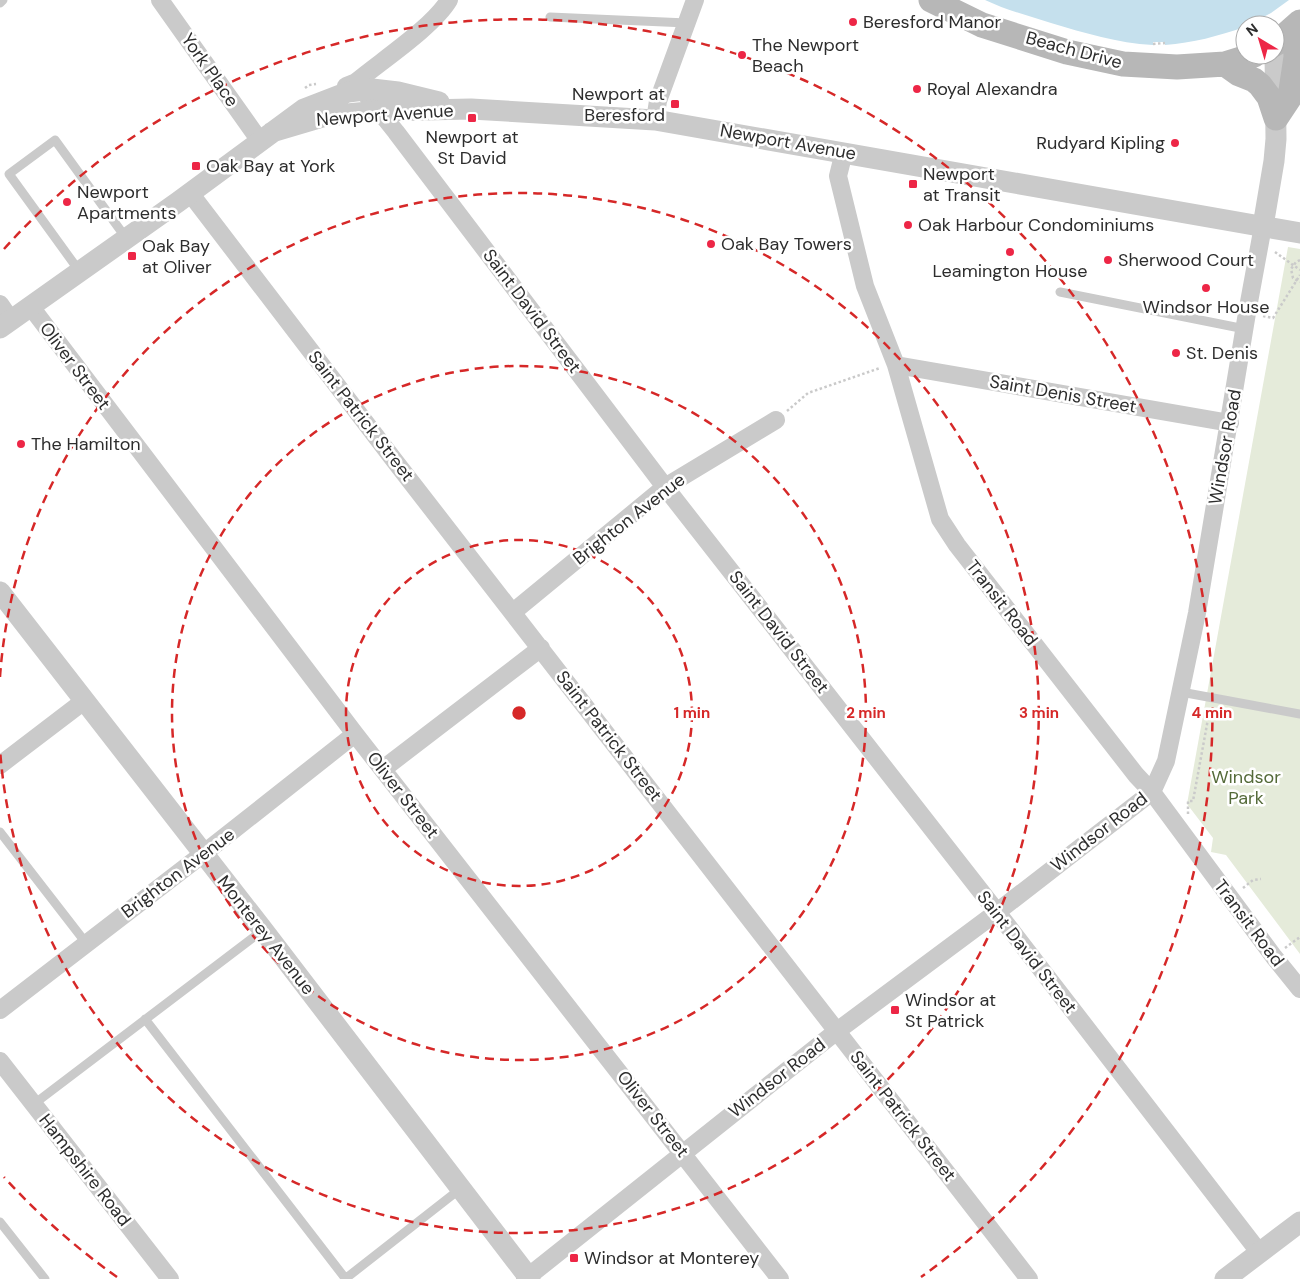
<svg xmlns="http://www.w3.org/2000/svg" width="1300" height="1279" font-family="'DM Sans',sans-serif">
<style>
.green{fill:#e5ebda}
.water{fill:#c5e0ed}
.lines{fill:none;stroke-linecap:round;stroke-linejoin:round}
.path{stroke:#cacaca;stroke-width:2.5;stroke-dasharray:2.5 2.5;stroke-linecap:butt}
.service{stroke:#cacaca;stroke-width:9}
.minor{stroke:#cacaca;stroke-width:18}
.tertiary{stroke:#cacaca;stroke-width:21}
.secondary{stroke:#b7b7b7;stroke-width:25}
.ring{fill:none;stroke:#d62828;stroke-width:2.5;stroke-dasharray:9 6}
.poi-dot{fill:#ed2646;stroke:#fff;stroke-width:2}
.labels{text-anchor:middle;stroke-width:5;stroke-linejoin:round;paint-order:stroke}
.poi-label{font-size:18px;fill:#2d2d2d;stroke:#fff;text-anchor:start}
.street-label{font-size:18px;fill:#2d2d2d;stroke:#fff}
.park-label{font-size:18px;fill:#546a39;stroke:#fff}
.centre{fill:#d62828;stroke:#fff;stroke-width:2.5}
.ring-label{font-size:15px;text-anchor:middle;font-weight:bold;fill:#d62828;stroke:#fff;stroke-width:5;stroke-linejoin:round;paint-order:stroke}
</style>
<rect width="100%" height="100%" fill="#fff"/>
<path class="green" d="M1288,247L1300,249V954L1226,855L1211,852L1213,838L1187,804Z"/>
<path class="water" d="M985,0H1289L1271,13L1248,25H1245V27C1218,36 1193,43 1165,45V42H1153V45C1117,43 1085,33 1051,23C1029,16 1006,10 985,0Z"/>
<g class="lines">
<path class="path" d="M1153,44L1165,43
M305,88L309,85L316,84
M1275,252L1300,270
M1300,260L1296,262L1291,269L1293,278L1300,282
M1263,316L1273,318L1300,275
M787,411L808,393L880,368
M1188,814V801H1193L1210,708
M1243,888L1253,880L1261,879
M1285,948L1300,937"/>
<path class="service" d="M0,3L3,0
M550,17L687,23
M80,272L9,174L55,140L126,238
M1060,292L1245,329
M1181,692L1300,714
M0,832L86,943
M145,1019L345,1278
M34,1104L263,930
M0,1222L45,1279
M345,1279L460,1189"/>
<path class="minor" d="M160,0L260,141
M356,82L396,132L665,487L997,912L1259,1252
M346,86L356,82C381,61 433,27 449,0
M655,120L658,101L695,0
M844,152L838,176L865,286L896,365L940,519L957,545L1136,775L1152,792L1274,957L1300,989
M190,193L394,460L1029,1279
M0,304L11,320
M31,307L355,734L780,1279
M896,365L1230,423
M513,612L665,487L776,420
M0,765L84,701
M383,769L541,648
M0,1010L203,854L355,734
M0,1061L170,1279
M525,1279L837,1031L997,912L1152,792L1166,761L1197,613L1247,313L1263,226"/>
<path class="tertiary" d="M272,132L326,116L379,111L471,109L655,120L1300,233
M1263,226L1274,161L1276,139L1275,53
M0,328L178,202L304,109L348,92L372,89L398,92L439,102
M0,592L263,930L530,1279
M1225,1279L1300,1222"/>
<path class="secondary" d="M931,0L982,25L1067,52L1123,64L1177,67L1225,64L1254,55
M1275,44L1300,22
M1225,64L1239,74L1254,80L1260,85L1269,97L1276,118
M1276,118L1290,97L1296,57L1295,27"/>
</g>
<g class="ring">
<circle cx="519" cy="713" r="173"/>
<circle cx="519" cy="713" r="347"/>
<path d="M0 677A520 520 0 1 1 0 749"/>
<path d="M117 1277A693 693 0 0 1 4 1177M4 249A693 693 0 1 1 921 1277"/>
</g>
<g class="poi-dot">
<circle cx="853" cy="22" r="5"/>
<circle cx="742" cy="55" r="5"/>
<circle cx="917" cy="89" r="5"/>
<rect x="670" y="99" width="10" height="10" rx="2.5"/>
<rect x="467" y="113" width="10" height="10" rx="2.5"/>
<circle cx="1175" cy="143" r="5"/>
<rect x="191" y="161" width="10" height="10" rx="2.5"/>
<rect x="908" y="179" width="10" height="10" rx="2.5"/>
<circle cx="67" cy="202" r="5"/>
<circle cx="908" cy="225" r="5"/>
<circle cx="711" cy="244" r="5"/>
<circle cx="1010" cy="252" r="5"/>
<rect x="127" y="251" width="10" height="10" rx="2.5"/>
<circle cx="1108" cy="260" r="5"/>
<circle cx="1206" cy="288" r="5"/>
<circle cx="1176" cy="353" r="5"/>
<circle cx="21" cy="444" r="5"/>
<rect x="890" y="1005" width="10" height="10" rx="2.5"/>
<rect x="569" y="1253" width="10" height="10" rx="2.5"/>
</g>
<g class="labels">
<g class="poi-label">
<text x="863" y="28">Beresford Manor</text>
<text x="752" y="51">The Newport<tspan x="752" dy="21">Beach</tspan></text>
<text x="927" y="95">Royal Alexandra</text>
<text x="665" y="100" text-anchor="end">Newport at<tspan x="665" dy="21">Beresford</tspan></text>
<text x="472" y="143" text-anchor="middle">Newport at<tspan x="472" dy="21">St David</tspan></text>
<text x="1165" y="149" text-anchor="end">Rudyard Kipling</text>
<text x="206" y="172">Oak Bay at York</text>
<text x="923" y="180">Newport<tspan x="923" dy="21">at Transit</tspan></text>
<text x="77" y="198">Newport<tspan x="77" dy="21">Apartments</tspan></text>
<text x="918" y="231">Oak Harbour Condominiums</text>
<text x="721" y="250">Oak Bay Towers</text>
<text x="142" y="252">Oak Bay<tspan x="142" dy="21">at Oliver</tspan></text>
<text x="1118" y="266">Sherwood Court</text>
<text x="1010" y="277" text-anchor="middle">Leamington House</text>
<text x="1206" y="313" text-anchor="middle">Windsor House</text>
<text x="1186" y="359">St. Denis</text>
<text x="31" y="450">The Hamilton</text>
<text x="905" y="1006">Windsor at<tspan x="905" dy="21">St Patrick</tspan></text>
<text x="584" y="1264">Windsor at Monterey</text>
</g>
<g class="street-label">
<text transform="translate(1074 50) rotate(15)" y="6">Beach Drive</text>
<text transform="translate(210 70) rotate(55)" y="6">York Place</text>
<text transform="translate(385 115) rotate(-4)" y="6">Newport Avenue</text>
<text transform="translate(788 142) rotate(10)" y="6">Newport Avenue</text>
<text transform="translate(532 311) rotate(53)" y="6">Saint David Street</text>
<text transform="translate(75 366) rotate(53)" y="6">Oliver Street</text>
<text transform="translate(1063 394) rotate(10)" y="6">Saint Denis Street</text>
<text transform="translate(361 416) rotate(52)" y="6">Saint Patrick Street</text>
<text transform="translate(1225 447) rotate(-80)" y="6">Windsor Road</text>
<text transform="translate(629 519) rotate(-38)" y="6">Brighton Avenue</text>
<text transform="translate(1002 603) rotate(52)" y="6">Transit Road</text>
<text transform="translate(779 632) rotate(52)" y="6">Saint David Street</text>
<text transform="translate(609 736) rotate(52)" y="6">Saint Patrick Street</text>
<text transform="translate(403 795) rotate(52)" y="6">Oliver Street</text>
<text transform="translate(1099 832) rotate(-38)" y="6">Windsor Road</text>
<text transform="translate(178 873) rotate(-37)" y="6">Brighton Avenue</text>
<text transform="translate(1249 923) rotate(53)" y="6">Transit Road</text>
<text transform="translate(266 935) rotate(52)" y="6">Monterey Avenue</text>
<text transform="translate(1027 952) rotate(52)" y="6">Saint David Street</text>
<text transform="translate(777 1078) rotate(-38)" y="6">Windsor Road</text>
<text transform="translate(653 1114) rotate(52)" y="6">Oliver Street</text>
<text transform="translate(903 1116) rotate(52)" y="6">Saint Patrick Street</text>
<text transform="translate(85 1170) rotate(52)" y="6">Hampshire Road</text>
</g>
<g class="park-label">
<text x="1246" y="783">Windsor<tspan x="1246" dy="21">Park</tspan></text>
</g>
</g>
<circle cx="519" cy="713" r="8" class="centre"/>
<g class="ring-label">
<text x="692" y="718">1 min</text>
<text x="866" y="718">2 min</text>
<text x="1039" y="718">3 min</text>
<text x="1212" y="718">4 min</text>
</g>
<g transform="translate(1260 40) rotate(322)"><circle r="24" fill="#ffffff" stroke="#ababab"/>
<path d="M0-4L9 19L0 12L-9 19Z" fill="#ed2646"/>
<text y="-8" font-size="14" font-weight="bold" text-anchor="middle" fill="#2d2d2d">N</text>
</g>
</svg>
